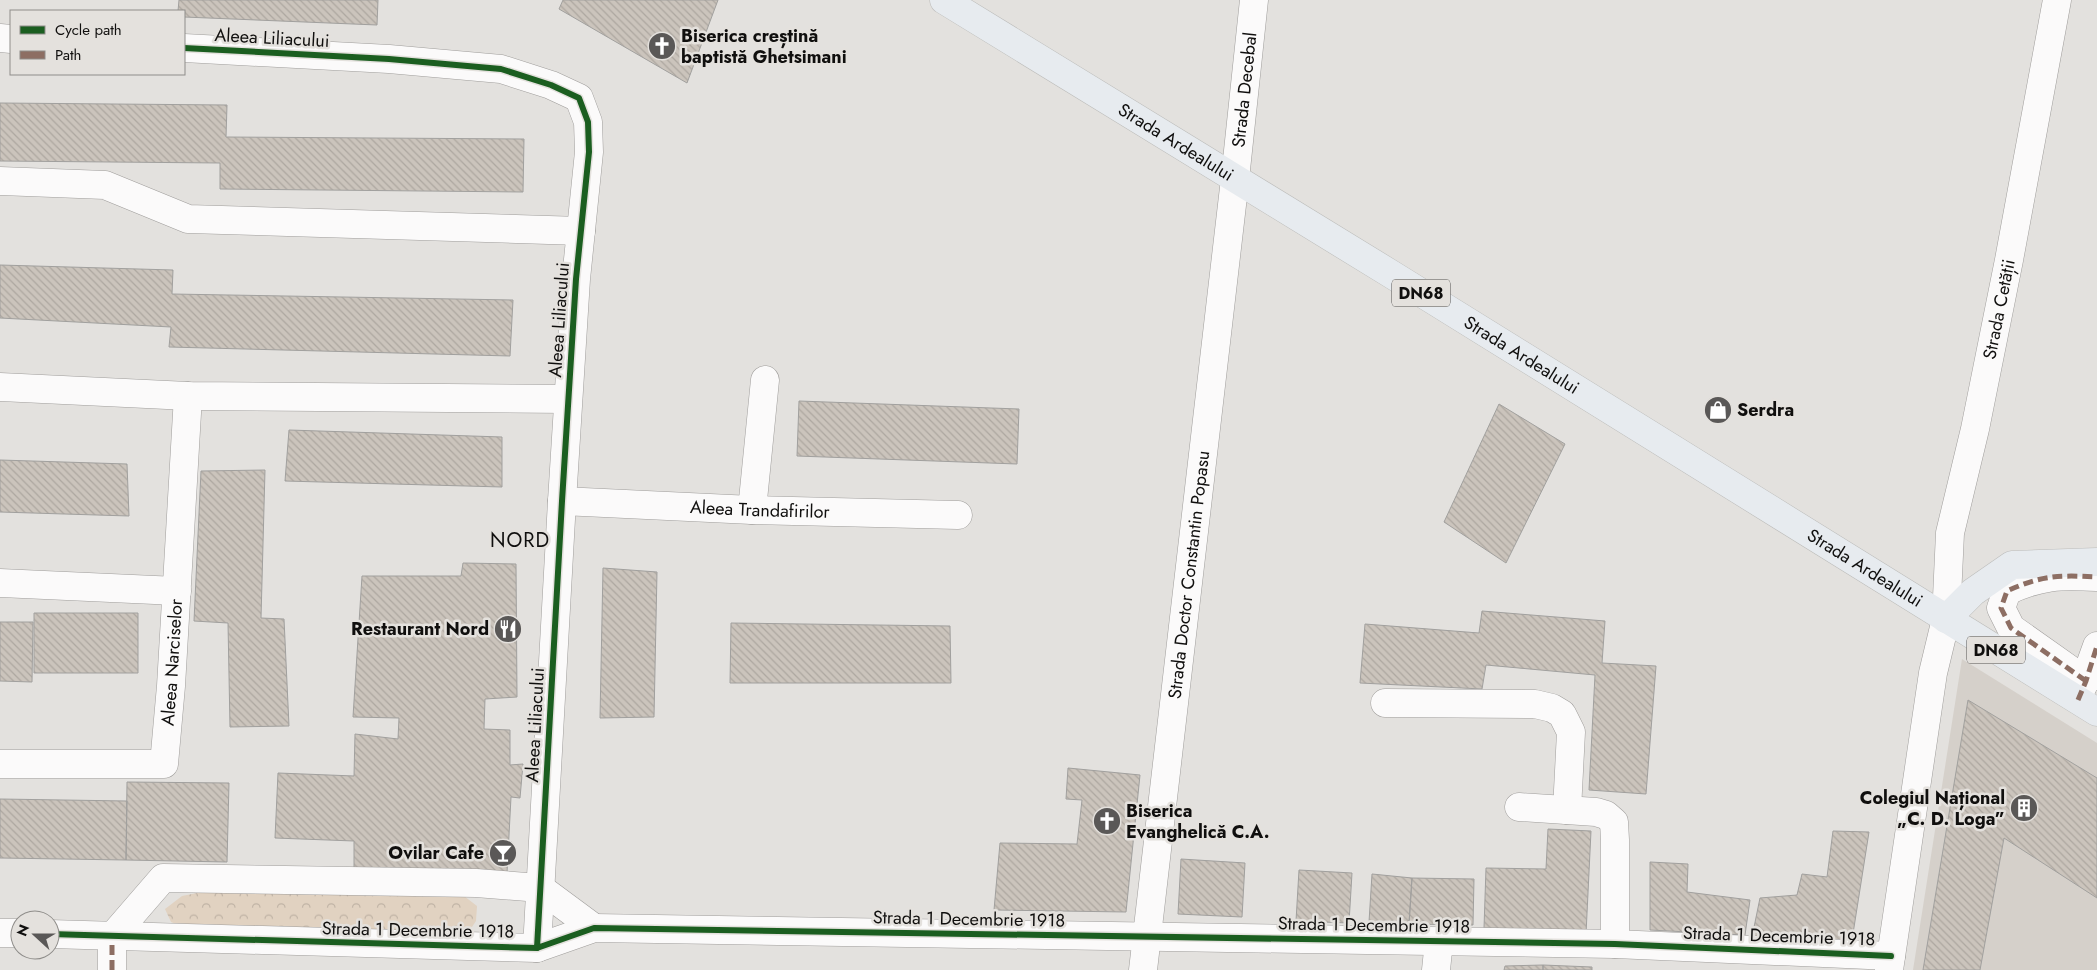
<svg xmlns="http://www.w3.org/2000/svg" width="2097" height="970" font-family="Jost,sans-serif">
<style>
.built{fill:#d5d0ca}
.park{fill:url(#park-crowns)}
.building{fill:url(#building-back-hatch);stroke:#a1a09e}
.lines{fill:none;stroke-linecap:round;stroke-linejoin:round}
.minor-casing{stroke:#9f9d9b;stroke-width:29}
.major-casing{stroke:#bcbcba;stroke-width:29}
.minor{stroke:#fbfafa;stroke-width:28}
.major{stroke:#e7ebef;stroke-width:28}
.quiet{stroke:#8d6e63;stroke-width:5;stroke-dasharray:10 5;stroke-linecap:butt}
.cycleway-casing{stroke:#e4e1dd;stroke-width:9}
.cycleway{stroke:#1b5e20;stroke-width:6}
.labels{text-anchor:middle;stroke-width:5;stroke-linejoin:round;paint-order:stroke}
.shield{fill:#e4e1dd;stroke:#504e4c;stroke-width:1}
.shield-label{font-size:16px;font-weight:bold;fill:#100f0e}
.poi-label{font-size:18px;font-weight:bold;fill:#100f0e;stroke:#e4e1dd;text-anchor:start}
.street-label{font-size:18px;fill:#100f0e;stroke:#e4e1dd}
.quarter-label{font-size:20px;letter-spacing:1px;fill:#100f0e;stroke:#e4e1dd}
</style>
<defs>
<pattern id="park-crowns" width="20" height="18" patternUnits="userSpaceOnUse" patternTransform="scale(1.25)"><rect width="20" height="18" fill="#e1d2c1"/><path d="M2 6a3 3 0 1 1 6 0M12 15a3 3 0 1 1 6 0" fill="none" stroke="#c0b3a5"/></pattern>
<pattern id="building-back-hatch" width="6" height="6" patternUnits="userSpaceOnUse" patternTransform="scale(1.25)"><rect width="6" height="6" fill="#cbc4bc"/><path d="M-1 5l2 2M0 0l6 6M5-1l2 2" fill="none" stroke="#ada7a0"/></pattern>
</defs>
<rect width="100%" height="100%" fill="#e3e1de"/>
<path class="built" d="M1962,659L2097,743V970H1913Z"/>
<path class="park" d="M202,892L464,896L477,906L476,921L470,930L454,934L190,930L171,922L165,909L182,896Z"/>
<path class="building" d="M179,0H378L377,25L184,17V11H178Z
M563,0H718L687,83L559,9Z
M0,103L227,105L226,137L524,139L523,192L220,189V163L0,161Z
M0,265L173,270L172,294L513,300L510,356L169,347L171,327L0,318Z
M799,401L1019,409L1017,464L797,456Z
M1499,404L1565,444L1506,563L1444,522Z
M289,430L502,437V487L285,481Z
M0,460L127,464L129,516L0,512Z
M265,470L261,618L284,619L289,726L230,727L228,623L194,621L201,471Z
M463,563L516,564L517,697L485,699L484,729L510,730V765L523,764L520,798L511,797L507,873L354,869V841L275,838L278,773L354,776L355,734L398,739L399,718L353,717L362,576H461Z
M603,568L657,572L654,717L600,718Z
M1482,611L1605,621L1602,663L1656,666L1646,794L1589,790L1595,675L1486,665L1482,689L1360,683L1365,624L1479,633Z
M34,613H138V673H34Z
M0,622H33L32,682L0,681Z
M731,623L950,626L951,683H730Z
M1968,700L2097,778V898L2004,838L1980,970H1923Z
M1068,768L1140,775L1126,912L994,910L1000,843L1077,844L1082,800L1066,799Z
M127,782L229,783L227,862L126,860Z
M0,799L127,801L126,860L0,858Z
M1548,829L1591,831L1586,934L1484,928L1486,868L1546,869Z
M1833,831L1869,832L1852,940L1752,937L1760,898L1797,895L1802,874L1827,877Z
M1181,859L1245,863L1242,917L1178,914Z
M1650,862L1688,864L1687,892L1750,900L1745,935L1650,930Z
M1299,870L1352,873L1349,923L1296,921Z
M1372,874L1412,878L1409,924L1369,922Z
M1412,878L1474,879L1473,925L1409,924Z
M1543,965L1592,967V970H1543Z
M1543,965V970H1504L1505,966Z"/>
<g class="lines">
<defs>
<g id="minor">
<path d="M0,38L11,39"/>
<path d="M184,48L389,59L501,69L551,85L579,98L588,122L589,152L576,279L562,501L537,948"/>
<path d="M0,181L105,185L188,219L581,231"/>
<path d="M0,387L188,396L568,399"/>
<path id="s1" d="M562,501L752,510L958,515"/>
<path d="M752,510L765,380"/>
<path d="M0,583L177,591"/>
<path d="M2086,681L2011,628L2001,608L2007,591C2042,575 2060,575 2097,577"/>
<path d="M2079,696L2097,646"/>
<path d="M1385,703L1535,704L1552,708L1562,714L1571,732L1567,810"/>
<path id="s2" d="M0,764H164L171,686L188,396"/>
<path d="M1519,807L1596,812L1606,815L1614,822L1615,840V944"/>
<path d="M0,933H20"/>
<path d="M50,934L537,948L594,928L1615,944L1891,956"/>
<path d="M112,937L163,878L476,883L540,888L594,928"/>
<path d="M112,970V937"/>
<path id="s3" d="M1143,970L1235,179L1254,0"/>
<path d="M1436,970L1439,941"/>
<path id="s4" d="M1889,970L1933,673L1946,619L1950,533L1975,429L2009,260L2057,0"/>
</g>
<g id="major">
<path id="s5" d="M944,0L1391,274L2097,712"/>
<path d="M1946,619L1973,592L2012,565L2097,562"/>
</g>
</defs>
<use href="#minor" class="minor-casing"/>
<use href="#major" class="major-casing"/>
<use href="#minor" class="minor"/>
<use href="#major" class="major"/>
<path class="quiet" d="M2086,681L2011,628L2001,608L2007,591C2042,575 2060,575 2097,577
M2078,700L2086,681L2097,646
M112,970V937"/>
<defs>
<path id="cycleway" d="M184,48L389,59L501,69L551,85L579,98L588,122L589,152L576,279L562,501L537,948
M50,934L537,948L594,928L1615,944L1891,956"/>
</defs>
<use href="#cycleway" class="cycleway-casing"/>
<use href="#cycleway" class="cycleway"/>
</g>
<defs>
<symbol id="church-disc" viewBox="-11 -11 22 22"><circle r="9.5" fill="#5a5857" stroke="#e4e1dd"/><path d="M-1.2-6h2.4v3.5h3.3v2.4h-3.3V6h-2.4V-.1h-3.3v-2.4h3.3Z" fill="#fff"/></symbol>
<symbol id="shop-disc" viewBox="-11 -11 22 22"><circle r="9.5" fill="#5a5857" stroke="#e4e1dd"/><path d="M-5-2.5h2.3a2.7 3.5 0 0 1 5.4 0H5L5.5 6h-11ZM-1.5-2.5h3a1.5 2.3 0 0 0-3 0Z" fill="#fff"/></symbol>
<symbol id="restaurant-disc" viewBox="-11 -11 22 22"><circle r="9.5" fill="#5a5857" stroke="#e4e1dd"/><path d="M-5-6h1v4h1v-4h1v4h1v-4h1v5L-1.5 .5V6h-2V.5L-5-1ZM5-6V6H3V1.5H1.5Q1.5-4 5-6Z" fill="#fff"/></symbol>
<symbol id="building-disc" viewBox="-11 -11 22 22"><circle r="9.5" fill="#5a5857" stroke="#e4e1dd"/><path d="M-4-6H4V6H1V3H-1V6H-4ZM-2.5-4.3h1.7v1.8h-1.7ZM.8-4.3h1.7v1.8H.8ZM-2.5-1h1.7V.8h-1.7ZM.8-1h1.7V.8H.8Z" fill="#fff"/></symbol>
<symbol id="bar-disc" viewBox="-11 -11 22 22"><circle r="9.5" fill="#5a5857" stroke="#e4e1dd"/><path d="M-6-5H6L.8 .8V4.5H3.5V6h-7V4.5H-.8V.8Z" fill="#fff"/></symbol>
</defs>
<g fill-rule="evenodd">
<use href="#church-disc" x="646" y="30" width="32" height="32"/>
<use href="#shop-disc" x="1702" y="394" width="32" height="32"/>
<use href="#restaurant-disc" x="492" y="613" width="32" height="32"/>
<use href="#building-disc" x="2008" y="792" width="32" height="32"/>
<use href="#church-disc" x="1091" y="805" width="32" height="32"/>
<use href="#bar-disc" x="487" y="837" width="32" height="32"/>
</g>
<g class="labels">
<g class="shield">
<rect x="1392" y="279.5" width="58" height="27" rx="4"/>
<rect x="1967" y="636.5" width="58" height="27" rx="4"/>
</g>
<g class="shield-label">
<text x="1421" y="299">DN68</text>
<text x="1996" y="656">DN68</text>
</g>
<g class="poi-label">
<text x="681" y="42">Biserica creștină<tspan x="681" dy="21">baptistă Ghetsimani</tspan></text>
<text x="1737" y="416">Serdra</text>
<text x="489" y="635" text-anchor="end">Restaurant Nord</text>
<text x="2005" y="804" text-anchor="end">Colegiul Național<tspan x="2005" dy="21">„C. D. Loga”</tspan></text>
<text x="1126" y="817">Biserica<tspan x="1126" dy="21">Evanghelică C.A.</tspan></text>
<text x="484" y="859" text-anchor="end">Ovilar Cafe</text>
</g>
<g class="street-label">
<text transform="translate(272 38) rotate(3)" y="6">Aleea Liliacului</text>
<text dy="6" stroke="none"><textPath href="#s3" startOffset="886">Strada Decebal</textPath></text>
<text dy="6" stroke="none"><textPath href="#s5" startOffset="272">Strada Ardealului</textPath></text>
<text dy="6" stroke="none"><textPath href="#s4" startOffset="671">Strada Cetății</textPath></text>
<text transform="translate(559 320) rotate(-86)" y="6">Aleea Liliacului</text>
<text dy="6" stroke="none"><textPath href="#s5" startOffset="678">Strada Ardealului</textPath></text>
<text dy="6" stroke="none"><textPath href="#s1" startOffset="198">Aleea Trandafirilor</textPath></text>
<text dy="6" stroke="none"><textPath href="#s5" startOffset="1082">Strada Ardealului</textPath></text>
<text dy="6" stroke="none"><textPath href="#s3" startOffset="398">Strada Doctor Constantin Popasu</textPath></text>
<text dy="6" stroke="none"><textPath href="#s2" startOffset="266">Aleea Narciselor</textPath></text>
<text transform="translate(535 725) rotate(-87)" y="6">Aleea Liliacului</text>
<text transform="translate(969 919) rotate(1)" y="6">Strada 1 Decembrie 1918</text>
<text transform="translate(1374 925) rotate(1)" y="6">Strada 1 Decembrie 1918</text>
<text transform="translate(418 930) rotate(1)" y="6">Strada 1 Decembrie 1918</text>
<text transform="translate(1779 936) rotate(2)" y="6">Strada 1 Decembrie 1918</text>
</g>
<g class="quarter-label">
<text x="520" y="547">NORD</text>
</g>
</g>
<rect x="10" y="10" width="175" height="65" fill="#e4e1dd" stroke="#8f8d8a"/>
<rect x="20" y="26" width="25" height="8" fill="#1b5e20" stroke="#8f8d8a"/>
<text x="55" y="35" font-size="15" fill="#100f0e">Cycle path</text>
<rect x="20" y="51" width="25" height="8" fill="#8d6e63" stroke="#8f8d8a"/>
<text x="55" y="60" font-size="15" fill="#100f0e">Path</text>
<g transform="translate(35 935) rotate(291)"><circle r="24" fill="#e4e1dd" stroke="#8f8d8a"/>
<path d="M0-4L9 19L0 12L-9 19Z" fill="#5a5857"/>
<text y="-8" font-size="14" font-weight="bold" text-anchor="middle" fill="#100f0e">N</text>
</g>
</svg>
